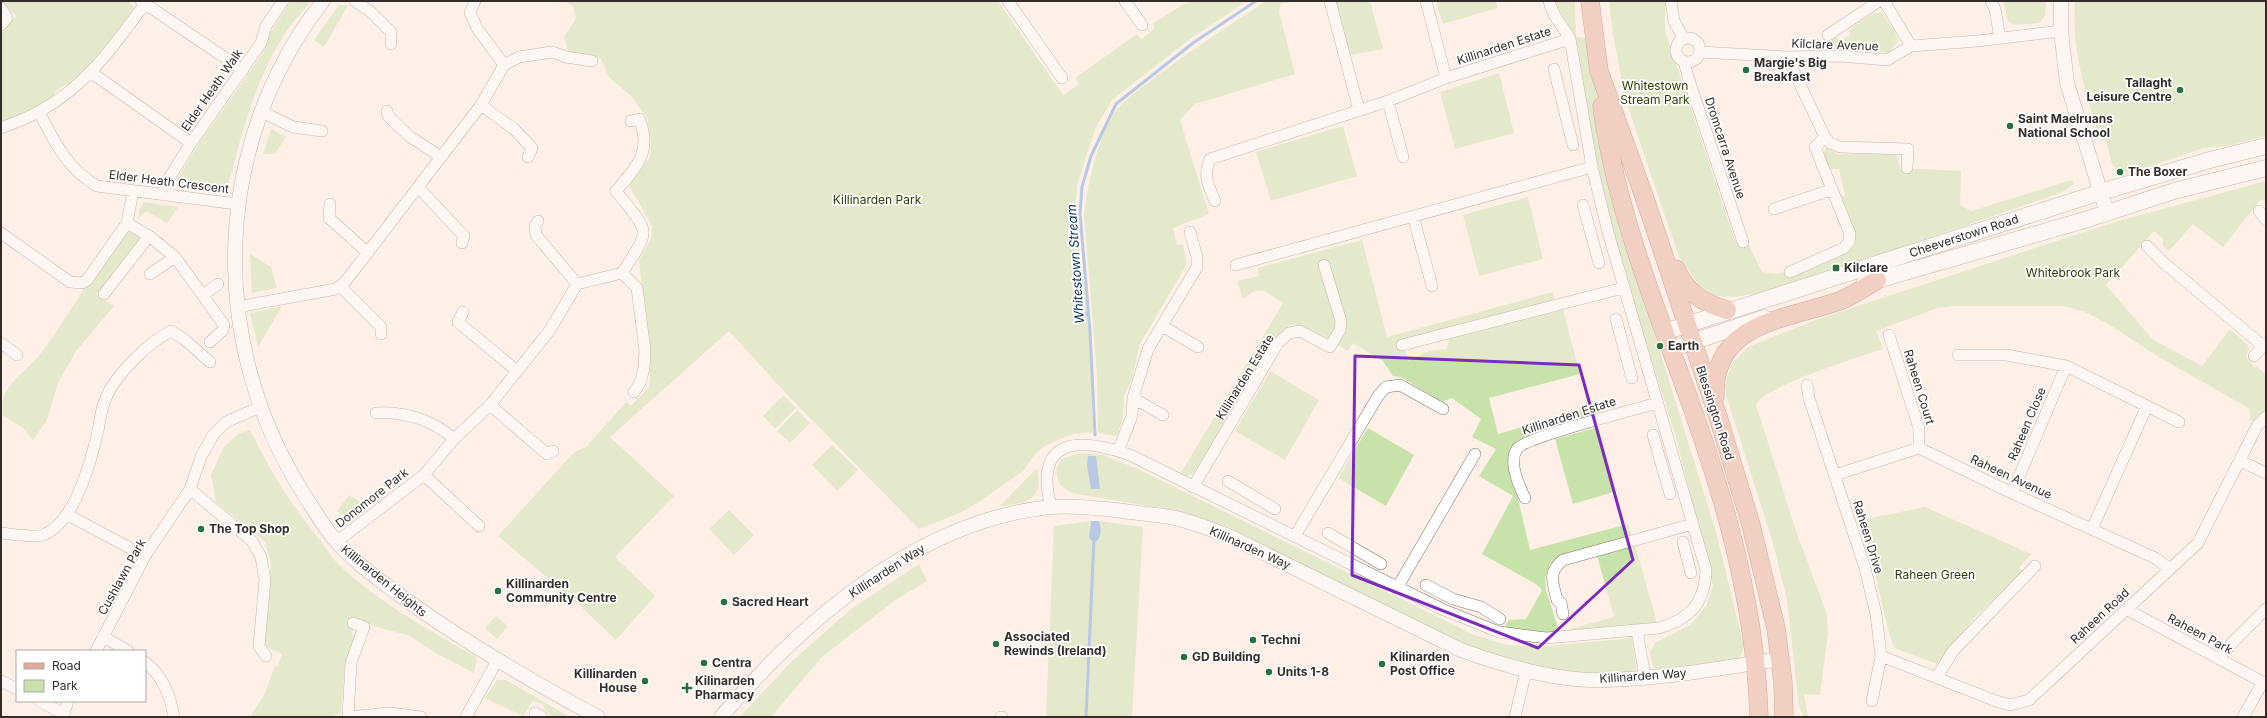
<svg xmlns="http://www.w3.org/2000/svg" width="2267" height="718" font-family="Inter,sans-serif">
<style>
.green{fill:#c8e3a9}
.water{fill:#679cdd}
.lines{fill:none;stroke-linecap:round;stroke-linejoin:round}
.stream{stroke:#679cdd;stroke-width:3}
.minor-casing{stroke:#83736a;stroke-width:12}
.tertiary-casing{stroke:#83736a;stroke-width:15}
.secondary-casing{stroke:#83736a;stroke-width:17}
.primary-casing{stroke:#995843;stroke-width:19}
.minor{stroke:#fff;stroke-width:11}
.tertiary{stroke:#fff;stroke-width:14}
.secondary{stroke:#fff;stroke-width:16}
.primary{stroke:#e3a997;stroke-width:18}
.marked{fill:none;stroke:#7b2cbf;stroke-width:3;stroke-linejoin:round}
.poi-dot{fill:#26713f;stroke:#fff;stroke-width:1.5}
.labels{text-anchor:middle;stroke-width:3.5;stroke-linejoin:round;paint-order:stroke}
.street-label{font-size:12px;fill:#332c28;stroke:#fff}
.poi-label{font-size:12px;font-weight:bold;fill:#332c28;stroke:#fff;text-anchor:start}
.park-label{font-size:12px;fill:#2b4003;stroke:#fff}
.water-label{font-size:13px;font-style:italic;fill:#113660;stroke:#fff}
</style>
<rect width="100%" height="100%" fill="#feefe7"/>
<path class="green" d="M1,1H129L134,8L99,56L71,84L65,85L55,92L53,98L35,109L1,124V33L16,16Z
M291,1H311C303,11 293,21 286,32C256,77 242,133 228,185L224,190H219L177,184V179L200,142L263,53L270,33Z
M563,1H998L1063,95L1079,84L1075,78L1137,34L1142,39L1155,28L1152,24L1189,1H1247L1190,39L1112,100L1096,127L1086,156L1077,186L1075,216L1090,331L1093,432L1072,434L1047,445L1036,453L1023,471L979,502L962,512L919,529L780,387L729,331L610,437L674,496L615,557L655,596L616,640L576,602L498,536L574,452L586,447L626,402L631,406L649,387L650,377L639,260L651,239L652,226L629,185L650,157L651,143L647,118L632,97L609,77L601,59L569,54L564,37L576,18L573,6Z
M1266,1H1294L1281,4L1279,11L1295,74L1195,104L1180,120L1209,214L1173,228L1177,245L1183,244L1187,264L1140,344L1132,379L1124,396L1123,418L1117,436L1098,433L1097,376L1084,214C1087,185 1100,127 1120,106C1131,94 1146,85 1158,75C1193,49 1230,25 1266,1Z
M1334,1H1370L1383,49L1350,55Z
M1436,1H1496L1497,8L1443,24Z
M1554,1H1575L1576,37L1585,38L1598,90L1630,195L1654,332L1716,532L1744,647L1739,661L1661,671L1653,667L1650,652L1655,643L1690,625L1706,606L1713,586L1676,437L1624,274L1597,166L1583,87L1576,38Z
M1609,1H1665V30L1728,220L1737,245L1746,239L1762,272L1778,274L1854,244L1840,196L1845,195L1839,169H1829L1823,154L1826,148L1839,154H1896L1900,168L1961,171L1960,205L1971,211L2072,180L2075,183L2063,192L1853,264L1758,293L1735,297L1715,296L1699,285L1679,257L1626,101L1613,35Z
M2003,1H2046L2045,16L2039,23L2013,25L2008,21Z
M2075,1H2266V136L2228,146L2203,148L2137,171C2111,178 2111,160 2106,140L2101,141C2086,95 2071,50 2075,1Z
M339,5H348L324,47L314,40Z
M1873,13H1882L1894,30L1898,41L1889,53L1823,49L1824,32L1828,38L1836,37L1841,40L1850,35V29Z
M1499,73L1514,133L1455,149L1440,92Z
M1343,126L1357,176L1271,201L1256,152Z
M271,129L286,137L275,154H263Z
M2266,181V203L2261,199L2223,247L2193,224L2169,251L2163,246V239L2154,231L2106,285L2152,339L2202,366L2230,329L2247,344L2249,349L2246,357L2255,368L2257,366L2266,375V412L2259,415L2254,422L2250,420V409L2157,356L2107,323L2085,312L2064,306H1952L1938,308L1876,331L1883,349C1861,356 1762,387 1756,405L1796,531L1827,614L1828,633L1820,695L1804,694L1808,717H1804L1799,707L1787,600L1773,543L1726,395L1725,386L1731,365L1748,347L1821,318L2115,222Z
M1528,197L1543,259L1479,276L1463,215Z
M143,202L178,207L167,223L146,211L138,219L140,208Z
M132,231L140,236L139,241L96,294L114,306L76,351L58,383L47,420L33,440L23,428L1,414C1,383 25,374 42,352C57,332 70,310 83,290L91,284L127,233Z
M1362,240L1387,337L1553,292L1555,301L1403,344L1408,361L1428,351L1447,349L1449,339L1563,310L1580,374L1489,398L1498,434L1589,407L1592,418L1519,440L1508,456L1530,550L1628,524L1632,536L1560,555L1550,564L1545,578L1546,590L1560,634L1502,631L1509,620L1526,619L1542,590L1536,584L1482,554L1513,496L1479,476L1496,449L1472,437L1481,419L1452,398L1442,402L1401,377L1393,376L1383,361L1353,343L1348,351C1335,344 1304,321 1291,325C1284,327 1278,334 1274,339L1198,467L1193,474L1183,478L1179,476L1283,303C1265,291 1260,284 1243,299L1237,281L1259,276L1258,268Z
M250,254L271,267L277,288L252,293Z
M282,306L258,347L250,313Z
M1270,371L1319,400L1285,460L1235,431Z
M783,395L796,408L775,429L763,416Z
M797,410L810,423L790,443L777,431Z
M1599,427L1617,491L1573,504L1555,439Z
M1368,428L1414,455L1386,506L1338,478Z
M250,430C271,472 290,504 320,540C326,549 333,559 340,566C379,602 431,632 477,657L474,673L434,652L410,636L374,626L356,618L352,633L356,638L345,665L341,713L330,717H250L265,693L275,666L277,667L282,654L265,646L264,637L271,563L265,542L216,502L211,475L224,447L238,434Z
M832,445L858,470L837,491L812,465Z
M1080,453L1103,455L1140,470L1474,635L1507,645L1538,647L1632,638L1637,672L1606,675L1572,673L1523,665L1476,653L1235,532L1179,511L1071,493L1059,484L1056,469L1061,459Z
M1036,469H1038C1037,475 1040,482 1038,488C1035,504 1012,504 999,507Z
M349,495L364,504L346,517L337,511Z
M1925,507L2031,554L2019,568L2023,571L1975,617L1937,664L1894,648C1880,606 1875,562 1861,520Z
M729,510L754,535L734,555L709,529Z
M1091,521L1089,526L1099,524V521L1143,527L1132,717H1047L1046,716L1054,526Z
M1635,545L1657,623L1566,634V630L1614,617L1597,555Z
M919,564L927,581L894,601L822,657L771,717H740L791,662L851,609Z
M496,616L508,626L497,639L485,628Z
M497,680H506L570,717H554L545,711L543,704L533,701L523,716L485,698Z"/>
<path class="water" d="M1088,456H1096L1100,489H1091L1087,466Z
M1091,521H1099C1101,527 1102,535 1097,541L1093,542L1089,538Z"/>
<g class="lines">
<path class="stream" d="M1081,309L1088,316
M1095,435L1090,331L1080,214L1082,187L1091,156L1116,104L1193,43L1256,1
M1086,717L1094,539"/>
<defs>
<path id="minor" d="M141,1L243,70
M355,1L371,12L391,32V44
M475,1L470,13L477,28L504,65
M1008,1L1062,78
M1125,1L1142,25
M1330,1L1359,110
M1426,1L1446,78
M1549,1C1552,16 1563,26 1570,39
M1671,1L1674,21L1684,39
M1884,1L1911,46
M1991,1L1995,9L2000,38
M1,8L7,18L1,25
M1828,35L1879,1
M1676 50a12 12 0 1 1 24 0a12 12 0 1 1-24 0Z
M1700,52L1787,57L1841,56L1887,60L1911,46L1978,41L2061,31
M1787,57L1825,137L1830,143L1840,147L1908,149L1907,168
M1684,61L1688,77L1743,242
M1554,69L1573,145
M92,73L191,143
M1388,101L1403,157
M481,105L514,129L532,148L528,157
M387,111L388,116L409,136L441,157
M39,112C54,141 67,169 97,186L237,204
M262,112L293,127L322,131
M1,128C14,123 28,118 40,111C89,84 115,44 147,1
M418,187L464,236L462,243
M163,195L166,183L191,143L261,43L266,26L283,1
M330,204L329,218L368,253
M1583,205L1599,263
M1774,209L1831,190
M2259,211L2266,220
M1413,216L1432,286
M538,221L535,226L536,235L577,284
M127,223L149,236L175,257L224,325L223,330L210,342
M1,233L70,282L82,283L87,280L127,223L133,191
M2147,246L2164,263L2263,346
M1236,265L1592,167
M1790,272L1844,248L1849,242L1850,234L1815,147L1825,137
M622,273L637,288L645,351L644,368L640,383L634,392
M150,274L175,257
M340,286L381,327V334
M104,294L149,236
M203,295L218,284
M237,307L336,289L345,282L481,105L504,65L519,57L552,52L566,57L592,61
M463,312L458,322L517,371
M1616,319L1632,378
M1162,326L1198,347
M1889,335L1919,428V448
M1,343L17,355
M1402,345L1623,288
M1958,355H2006L2066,366L2179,422
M2254,356L2266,343
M1807,385L1809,398L1865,568L1876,614L1881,656L1872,701
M1133,398L1163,415
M490,405L547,454L553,451
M376,413C404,411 433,420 454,439
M1653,435L1670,494
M1118,451L1132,416L1133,398L1148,349L1197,267V257L1190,232
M2240,461L2266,473
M424,475L479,526
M1835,475L1919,448L2012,493L2155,558L2170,569
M1228,481L1275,509
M1193,487L1278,343L1289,333L1300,331L1330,347L1340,330L1341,321L1324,265
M190,489L252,541L261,557L265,580L259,646L266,656
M2012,493L2066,366
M1525,498C1519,486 1508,462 1517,449C1525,437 1637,409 1657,403
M1051,507C1033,437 1079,437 1130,455L1444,610L1499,632L1546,638L1659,628C1690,619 1705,603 1706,570L1608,232L1592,167L1570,39L1446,78L1388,101L1210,159C1203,177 1208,184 1215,201
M68,515L145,556
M2092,529L2147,406
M1,533C11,534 35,538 43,535C75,523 91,461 98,431C100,420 101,408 106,398C115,375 149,342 171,331L184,339L210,362
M1328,533L1381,564
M1295,536L1378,396L1386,387L1400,385L1443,409
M336,542L424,475L454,439L490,405L550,330L577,284L622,273C652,227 650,234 616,191C636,168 653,151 639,119L631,121
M1683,542L1691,573
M1426,585L1453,599L1481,607L1500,619
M1397,588L1475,454
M2126,609L2266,684
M1563,614L1561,603L1557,600C1553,582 1547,573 1563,560L1693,524
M1637,630L1645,677
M104,637L128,651
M96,651L145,556L190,489L201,457L213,435L226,422L260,407
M1881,656L1996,701L2010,705L2029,700L2198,543L2257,426L2266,417
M2220,658L2230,645L2266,609
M145,662C163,676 170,695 174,717
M1937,677L1953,651L2035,566
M1,681L17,689
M39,701L64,714
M535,713L542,717
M63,717L68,701
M348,717L351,663L364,627L353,623
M349,717L390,713L421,717
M466,717L498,659
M1001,717H1002
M1515,717L1526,671
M2243,717L2263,682"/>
<path id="tertiary" d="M323,1C211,145 207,344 305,496C315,511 324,528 336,541C353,561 377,578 398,594C461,640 529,680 598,717
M2061,1V31L2067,83L2107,213
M721,717C805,619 917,521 1050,507C1072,505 1094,508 1116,510C1134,513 1152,514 1170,517C1192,521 1213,530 1233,538L1461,650C1508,667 1558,682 1609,680C1666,678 1724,668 1780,659"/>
<path id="secondary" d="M1864,284L2088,219L2174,191L2266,168
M1664,332L2101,192L2210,160L2266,146
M1671,349L1764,318"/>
<path id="primary" d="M1590,1L1599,71L1645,199L1719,420L1751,525L1776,628L1783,683L1784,717
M1602,106C1613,189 1642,272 1671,350C1716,469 1755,589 1759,717
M1676,269C1686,292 1703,303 1727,310
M1715,397C1712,321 1787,320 1842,300C1854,295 1865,287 1877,280"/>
</defs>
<use href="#minor" class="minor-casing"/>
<use href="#tertiary" class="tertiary-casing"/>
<use href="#secondary" class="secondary-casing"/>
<use href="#primary" class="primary-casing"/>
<use href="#minor" class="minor"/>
<use href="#tertiary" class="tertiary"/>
<use href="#secondary" class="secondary"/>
<use href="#primary" class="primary"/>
</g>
<path d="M0 0H2267V718H0ZM1355,356L1579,365L1633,560L1538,648L1352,575Z" fill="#feefe7" fill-opacity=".55" fill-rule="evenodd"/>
<path class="marked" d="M1355,356L1579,365L1633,560L1538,648L1352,575Z"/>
<g class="poi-dot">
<circle cx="1746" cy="70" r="4"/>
<circle cx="2180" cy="90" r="4"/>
<circle cx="2010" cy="126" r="4"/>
<circle cx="2120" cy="172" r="4"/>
<rect x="1832" y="264" width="8" height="8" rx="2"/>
<circle cx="1660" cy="346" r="4"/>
<circle cx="201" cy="529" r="4"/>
<circle cx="498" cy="591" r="4"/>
<circle cx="724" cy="602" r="4"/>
<circle cx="1253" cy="640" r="4"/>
<circle cx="996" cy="644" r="4"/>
<circle cx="1184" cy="657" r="4"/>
<circle cx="704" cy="663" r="4"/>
<circle cx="1382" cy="664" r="4"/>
<circle cx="1269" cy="672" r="4"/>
<circle cx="645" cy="681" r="4"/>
<path d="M685 682h4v4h4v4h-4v4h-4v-4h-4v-4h4z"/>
</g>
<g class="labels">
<g class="street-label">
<text transform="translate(1835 45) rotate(2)" y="4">Kilclare Avenue</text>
<text transform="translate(1504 46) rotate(-18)" y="4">Killinarden Estate</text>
<text transform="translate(212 90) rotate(-55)" y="4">Elder Heath Walk</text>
<text transform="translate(1725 148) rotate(72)" y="4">Dromcarra Avenue</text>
<text transform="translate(169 182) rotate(7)" y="4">Elder Heath Crescent</text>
<text transform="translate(1964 236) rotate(-18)" y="4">Cheeverstown Road</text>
<text transform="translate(1245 377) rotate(-58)" y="4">Killinarden Estate</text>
<text transform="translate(1919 387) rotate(73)" y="4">Raheen Court</text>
<text transform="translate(1715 413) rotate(72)" y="4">Blessington Road</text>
<text transform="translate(1569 416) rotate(-18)" y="4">Killinarden Estate</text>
<text transform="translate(2027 424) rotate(-67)" y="4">Raheen Close</text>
<text transform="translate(2011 477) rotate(25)" y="4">Raheen Avenue</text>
<text transform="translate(372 498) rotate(-38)" y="4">Donomore Park</text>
<text transform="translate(1868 537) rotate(73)" y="4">Raheen Drive</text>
<text transform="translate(1250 548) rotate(24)" y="4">Killinarden Way</text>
<text transform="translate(887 571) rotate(-33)" y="4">Killinarden Way</text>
<text transform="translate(122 577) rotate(-61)" y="4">Cushlawn Park</text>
<text transform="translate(384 581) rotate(39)" y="4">Killinarden Heights</text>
<text transform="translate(2100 616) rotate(-43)" y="4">Raheen Road</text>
<text transform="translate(2200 634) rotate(28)" y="4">Raheen Park</text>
<text transform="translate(1643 676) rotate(-4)" y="4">Killinarden Way</text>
</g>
<g class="poi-label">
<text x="1754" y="67">Margie's Big<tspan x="1754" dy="14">Breakfast</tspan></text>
<text x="2172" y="87" text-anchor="end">Tallaght<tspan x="2172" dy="14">Leisure Centre</tspan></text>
<text x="2018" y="123">Saint Maelruans<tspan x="2018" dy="14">National School</tspan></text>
<text x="2128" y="176">The Boxer</text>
<text x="1844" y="272">Kilclare</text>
<text x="1668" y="350">Earth</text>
<text x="209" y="533">The Top Shop</text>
<text x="506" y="588">Killinarden<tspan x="506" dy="14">Community Centre</tspan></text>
<text x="732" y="606">Sacred Heart</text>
<text x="1004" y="641">Associated<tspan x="1004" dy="14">Rewinds (Ireland)</tspan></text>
<text x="1261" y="644">Techni</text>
<text x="1192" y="661">GD Building</text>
<text x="1390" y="661">Kilinarden<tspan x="1390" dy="14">Post Office</tspan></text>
<text x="712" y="667">Centra</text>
<text x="1277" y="676">Units 1-8</text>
<text x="637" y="678" text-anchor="end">Killinarden<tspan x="637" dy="14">House</tspan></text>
<text x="695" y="685">Kilinarden<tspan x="695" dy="14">Pharmacy</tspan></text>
</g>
<g class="park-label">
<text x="1655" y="90">Whitestown<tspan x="1655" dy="14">Stream Park</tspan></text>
<text x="877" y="204">Killinarden Park</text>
<text x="2073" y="277">Whitebrook Park</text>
<text x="1935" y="579">Raheen Green</text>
</g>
<g class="water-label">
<text transform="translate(1075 264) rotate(-94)" y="5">Whitestown Stream</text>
</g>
</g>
<rect width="2267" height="718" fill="none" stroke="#332c28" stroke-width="4"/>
<rect x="16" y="650" width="130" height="52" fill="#ffffff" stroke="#adaba9"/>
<rect x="24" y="663" width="20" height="6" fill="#e3a997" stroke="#adaba9"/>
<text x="52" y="670" font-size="12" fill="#332c28">Road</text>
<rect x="24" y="680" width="20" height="12" fill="#c8e3a9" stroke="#adaba9"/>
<text x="52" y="690" font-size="12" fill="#332c28">Park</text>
</svg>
